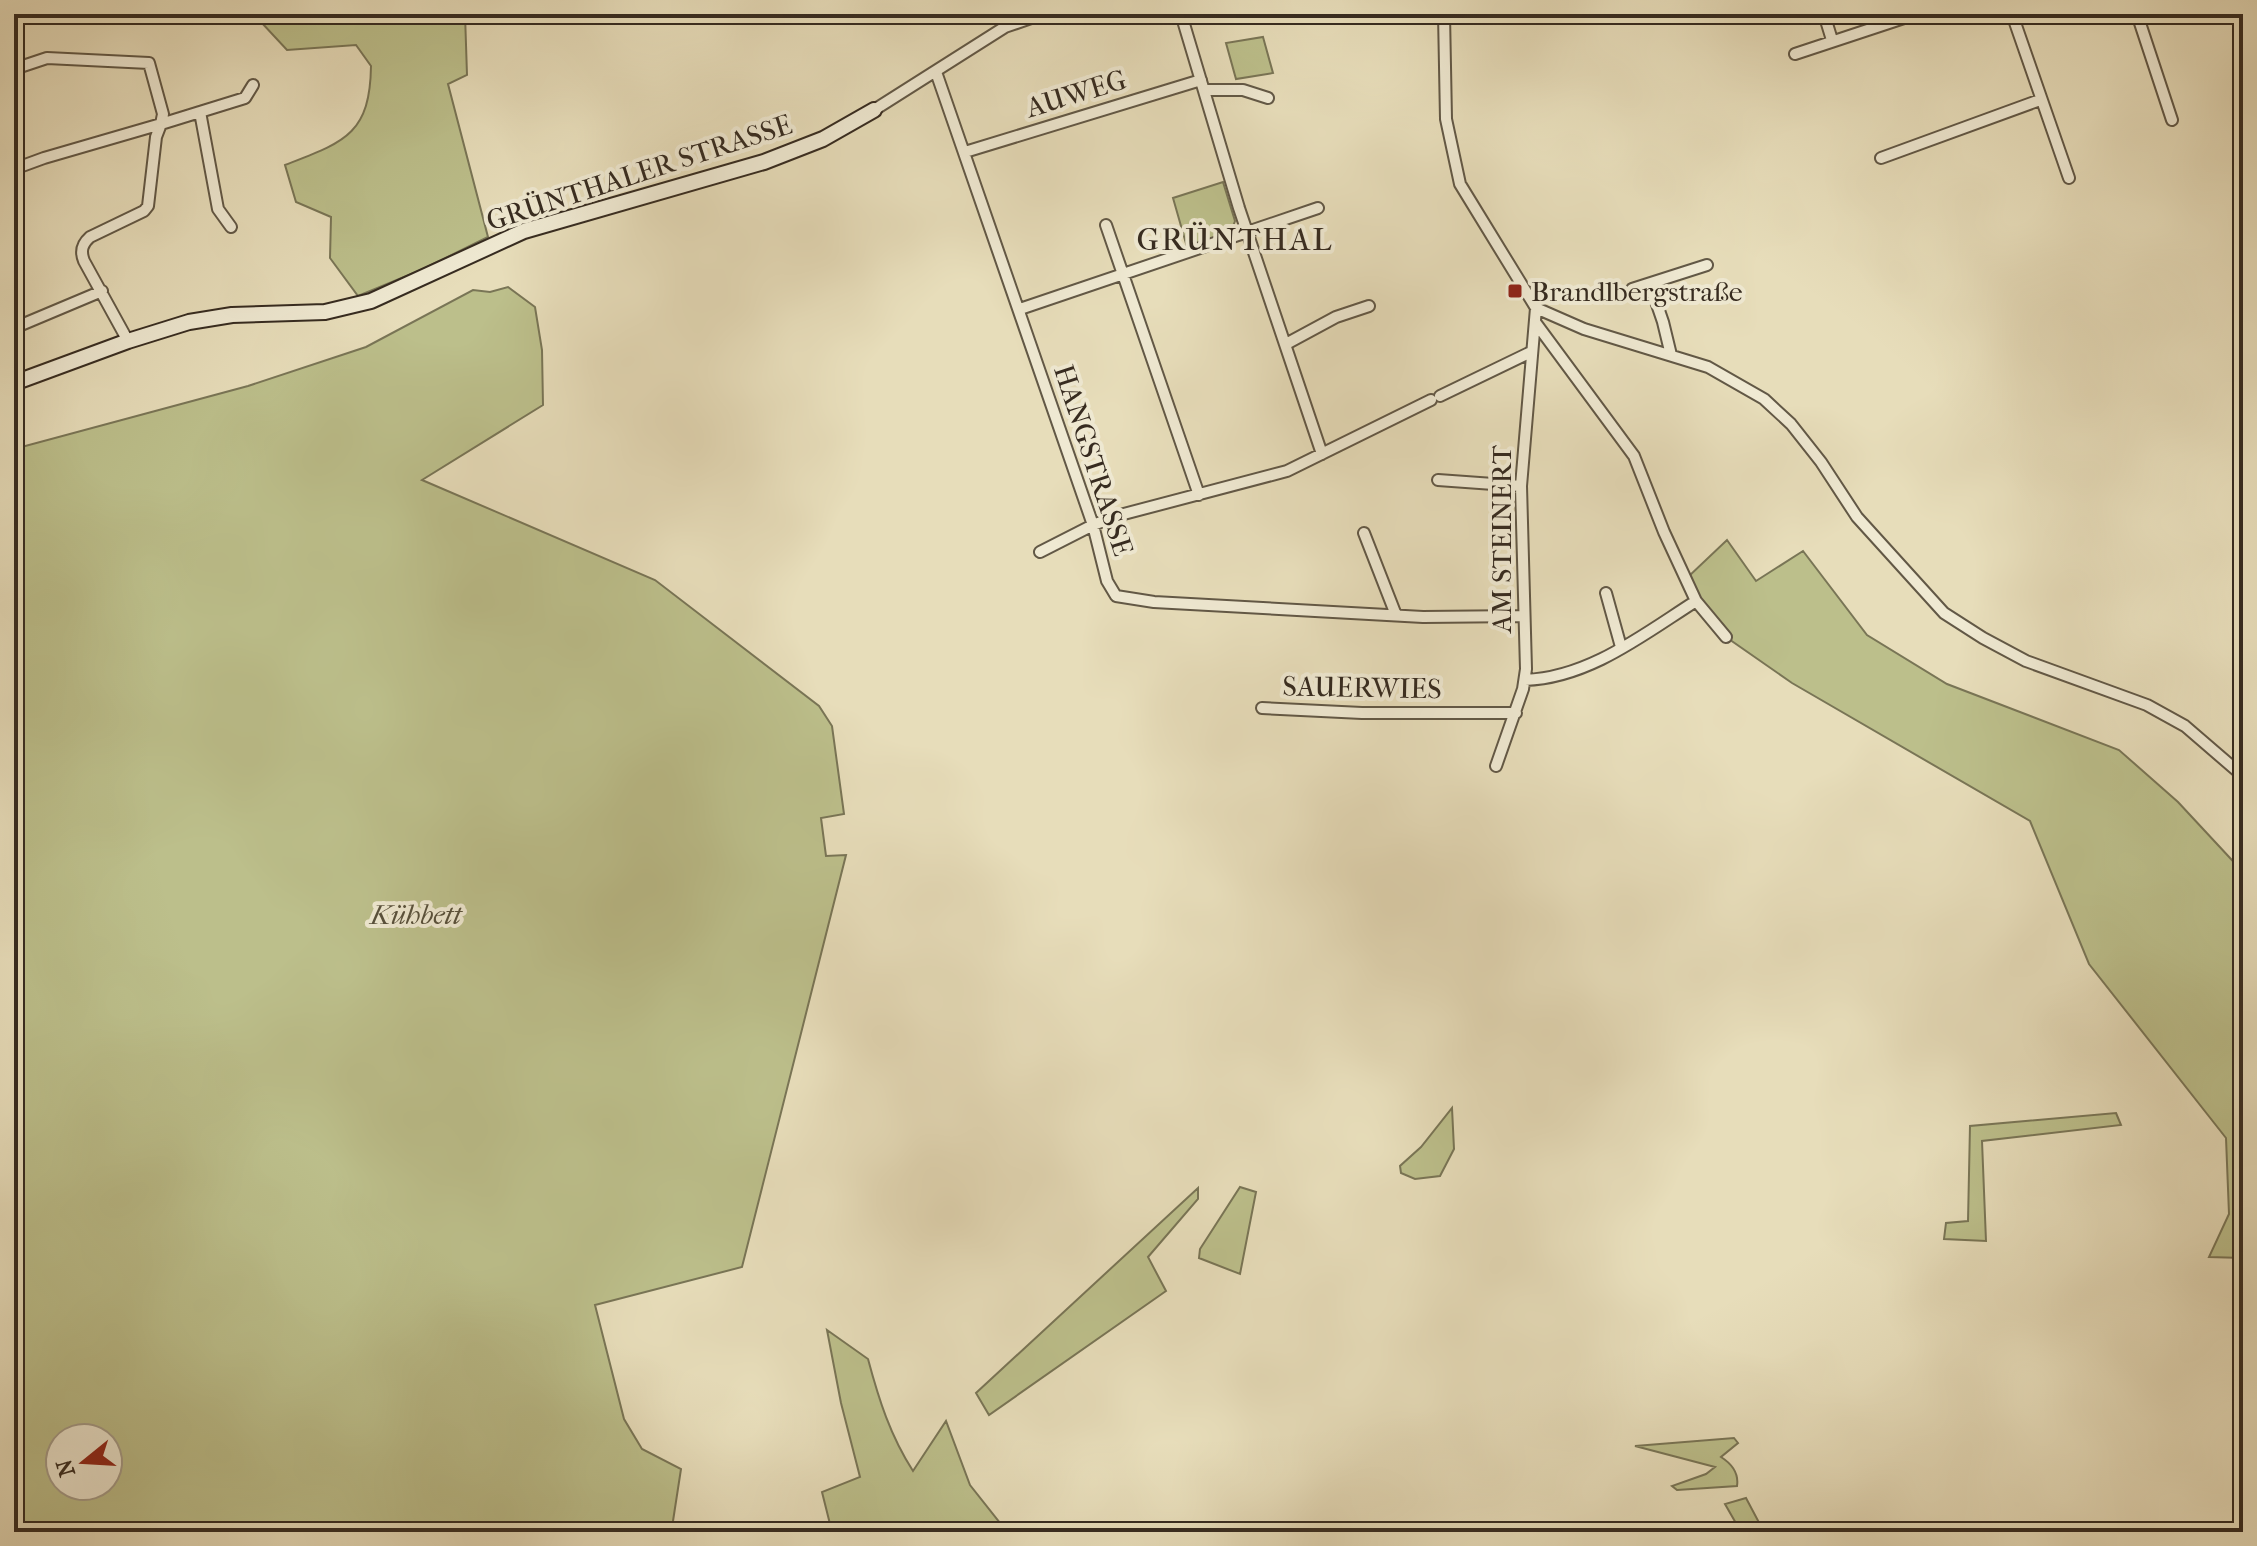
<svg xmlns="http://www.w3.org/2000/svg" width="2257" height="1546" font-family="'IM FELL French Canon',serif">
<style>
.green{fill:#bcbf8b;stroke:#797556;stroke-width:2;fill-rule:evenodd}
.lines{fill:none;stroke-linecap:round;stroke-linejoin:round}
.street-casing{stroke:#625846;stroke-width:14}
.secondary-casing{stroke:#362b20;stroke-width:18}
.street{stroke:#efe9d2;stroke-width:10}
.secondary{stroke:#efe9d2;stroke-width:14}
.poi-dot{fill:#8f2418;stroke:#efe9d2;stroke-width:3}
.labels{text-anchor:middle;stroke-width:8;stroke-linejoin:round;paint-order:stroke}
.street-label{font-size:28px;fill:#362b20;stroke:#efe9d2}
.poi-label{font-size:28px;fill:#362b20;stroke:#efe9d2;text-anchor:start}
.park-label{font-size:28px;font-style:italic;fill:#58503b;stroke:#efe9d2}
.quarter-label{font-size:32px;letter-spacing:2px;fill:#362b20;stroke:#efe9d2}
</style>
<rect width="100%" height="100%" fill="#e7ddba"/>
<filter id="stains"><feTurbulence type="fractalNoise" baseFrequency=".0025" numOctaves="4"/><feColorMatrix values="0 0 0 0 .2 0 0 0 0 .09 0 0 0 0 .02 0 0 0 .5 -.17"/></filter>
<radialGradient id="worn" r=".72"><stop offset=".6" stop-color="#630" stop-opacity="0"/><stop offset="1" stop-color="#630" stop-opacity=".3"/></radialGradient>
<path class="green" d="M260,14H465L467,75L448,84L488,237L421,270L358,296L330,258L331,217L296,202L285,165C344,142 370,135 371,66L356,45L287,50L261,22Z
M1263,37L1273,73L1236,79L1226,43Z
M1223,182L1235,221L1231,232L1187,247L1173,198Z
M508,287L535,307L542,350L543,405L422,480L655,580L819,706L832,726L844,814L821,818L826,856L846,855L742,1267L595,1305L624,1419L642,1449L681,1469L673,1521L677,1532H14V449L248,386L366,347L473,290L490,292ZM60,1438H108V1486H60Z
M1727,540L1756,581L1803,551L1867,635L1947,684L2119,750L2178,802L2243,872V1258L2209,1257L2229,1214L2226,1138L2089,964L2030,821L1792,683L1726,637L1696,601L1689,576Z
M1452,1108L1454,1149L1440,1176L1415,1179L1401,1173L1400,1166L1421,1147Z
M2116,1113L2121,1125L1982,1141L1986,1241L1944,1239L1946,1223L1968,1221L1970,1126Z
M1240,1187L1256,1192L1240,1274L1199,1258L1200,1249Z
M1198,1188V1199L1148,1257L1166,1291L989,1415L976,1393Z
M827,1330L868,1359C879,1400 890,1435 913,1471L946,1421L970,1485L1004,1528L999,1532H832L822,1492L860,1477L841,1403Z
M1734,1438L1738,1443L1721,1457C1732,1464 1739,1473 1737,1486L1677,1490L1672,1486L1706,1474L1715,1467L1635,1446Z
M1746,1498L1764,1532H1741L1725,1504Z"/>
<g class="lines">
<defs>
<path id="street" d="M1181,14L1239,208L1322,454
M1444,14L1446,119L1460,184L1536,308L1584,329L1708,367L1764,399L1791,424L1821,462L1857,517L1944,613L1983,638L2026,661L2147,705L2185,726L2243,776
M1824,14L1832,40
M2012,14L2069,178
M2137,14L2172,120
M1795,54L1916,14
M14,69L47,58L149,63L163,114L161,124L245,98L253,85
M936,72L1093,525L1107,581L1116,596L1154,602L1423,617L1524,616
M1204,90H1243L1268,98
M874,110L1005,27L1043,14
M200,112L218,209L231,227
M965,152L1201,80
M1881,158L2040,100
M14,169L44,158L161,124L156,137L148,206L144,211L90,237C82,244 80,251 84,261L128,341
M1106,225L1199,495
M1650,284L1663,322L1671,355
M1632,289L1707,265
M1020,309L1318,208
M1535,322L1634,456L1664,532L1696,601L1726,637
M14,328L102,291
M1286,344L1336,317L1369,306
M1440,396L1531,352
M1438,480L1521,486
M1364,533L1396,615
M1040,552L1093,525L1120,515L1287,471L1431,400
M1606,593L1621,647
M1525,680C1589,678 1644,634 1696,601
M1262,708L1362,713H1516
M1496,766L1523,689L1526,669L1521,486L1536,308"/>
<path id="secondary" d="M14,383L128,341L189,322L232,315L325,312L371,301L524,231L764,162L823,139L874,110"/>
</defs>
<use href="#street" class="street-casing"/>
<use href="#secondary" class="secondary-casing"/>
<use href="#street" class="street"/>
<use href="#secondary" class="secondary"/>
</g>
<rect class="poi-dot" x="1507" y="283" width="16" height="16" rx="4"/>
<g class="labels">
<g class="street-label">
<text transform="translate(1076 93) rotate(-17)" y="10">AUWEG</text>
<text transform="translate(639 172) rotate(-18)" y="10">GRÜNTHALER STRASSE</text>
<text transform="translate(1094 460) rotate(72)" y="10">HANGSTRASSE</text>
<text transform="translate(1501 539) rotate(-90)" y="10">AM STEINERT</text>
<text transform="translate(1362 687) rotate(1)" y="10">SAUERWIES</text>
</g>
<g class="poi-label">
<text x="1531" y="301">Brandlbergstraße</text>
</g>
<g class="park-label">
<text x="416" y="924">Kühbett</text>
</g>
<g class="quarter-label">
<text x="1235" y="250">GRÜNTHAL</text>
</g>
</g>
<rect width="2257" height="1546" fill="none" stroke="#e7ddba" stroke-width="48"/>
<rect x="16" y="16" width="2225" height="1514" fill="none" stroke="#362b20" stroke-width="4"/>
<rect x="24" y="24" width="2209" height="1498" fill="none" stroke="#362b20" stroke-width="2"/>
<g transform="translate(84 1462) rotate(252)"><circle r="38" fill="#efe9d2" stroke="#a59d8b" stroke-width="2"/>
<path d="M0-6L14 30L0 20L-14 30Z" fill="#8f2418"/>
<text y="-12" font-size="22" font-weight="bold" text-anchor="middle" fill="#362b20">N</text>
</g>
<rect width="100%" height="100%" filter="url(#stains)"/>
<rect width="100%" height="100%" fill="url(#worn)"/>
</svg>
